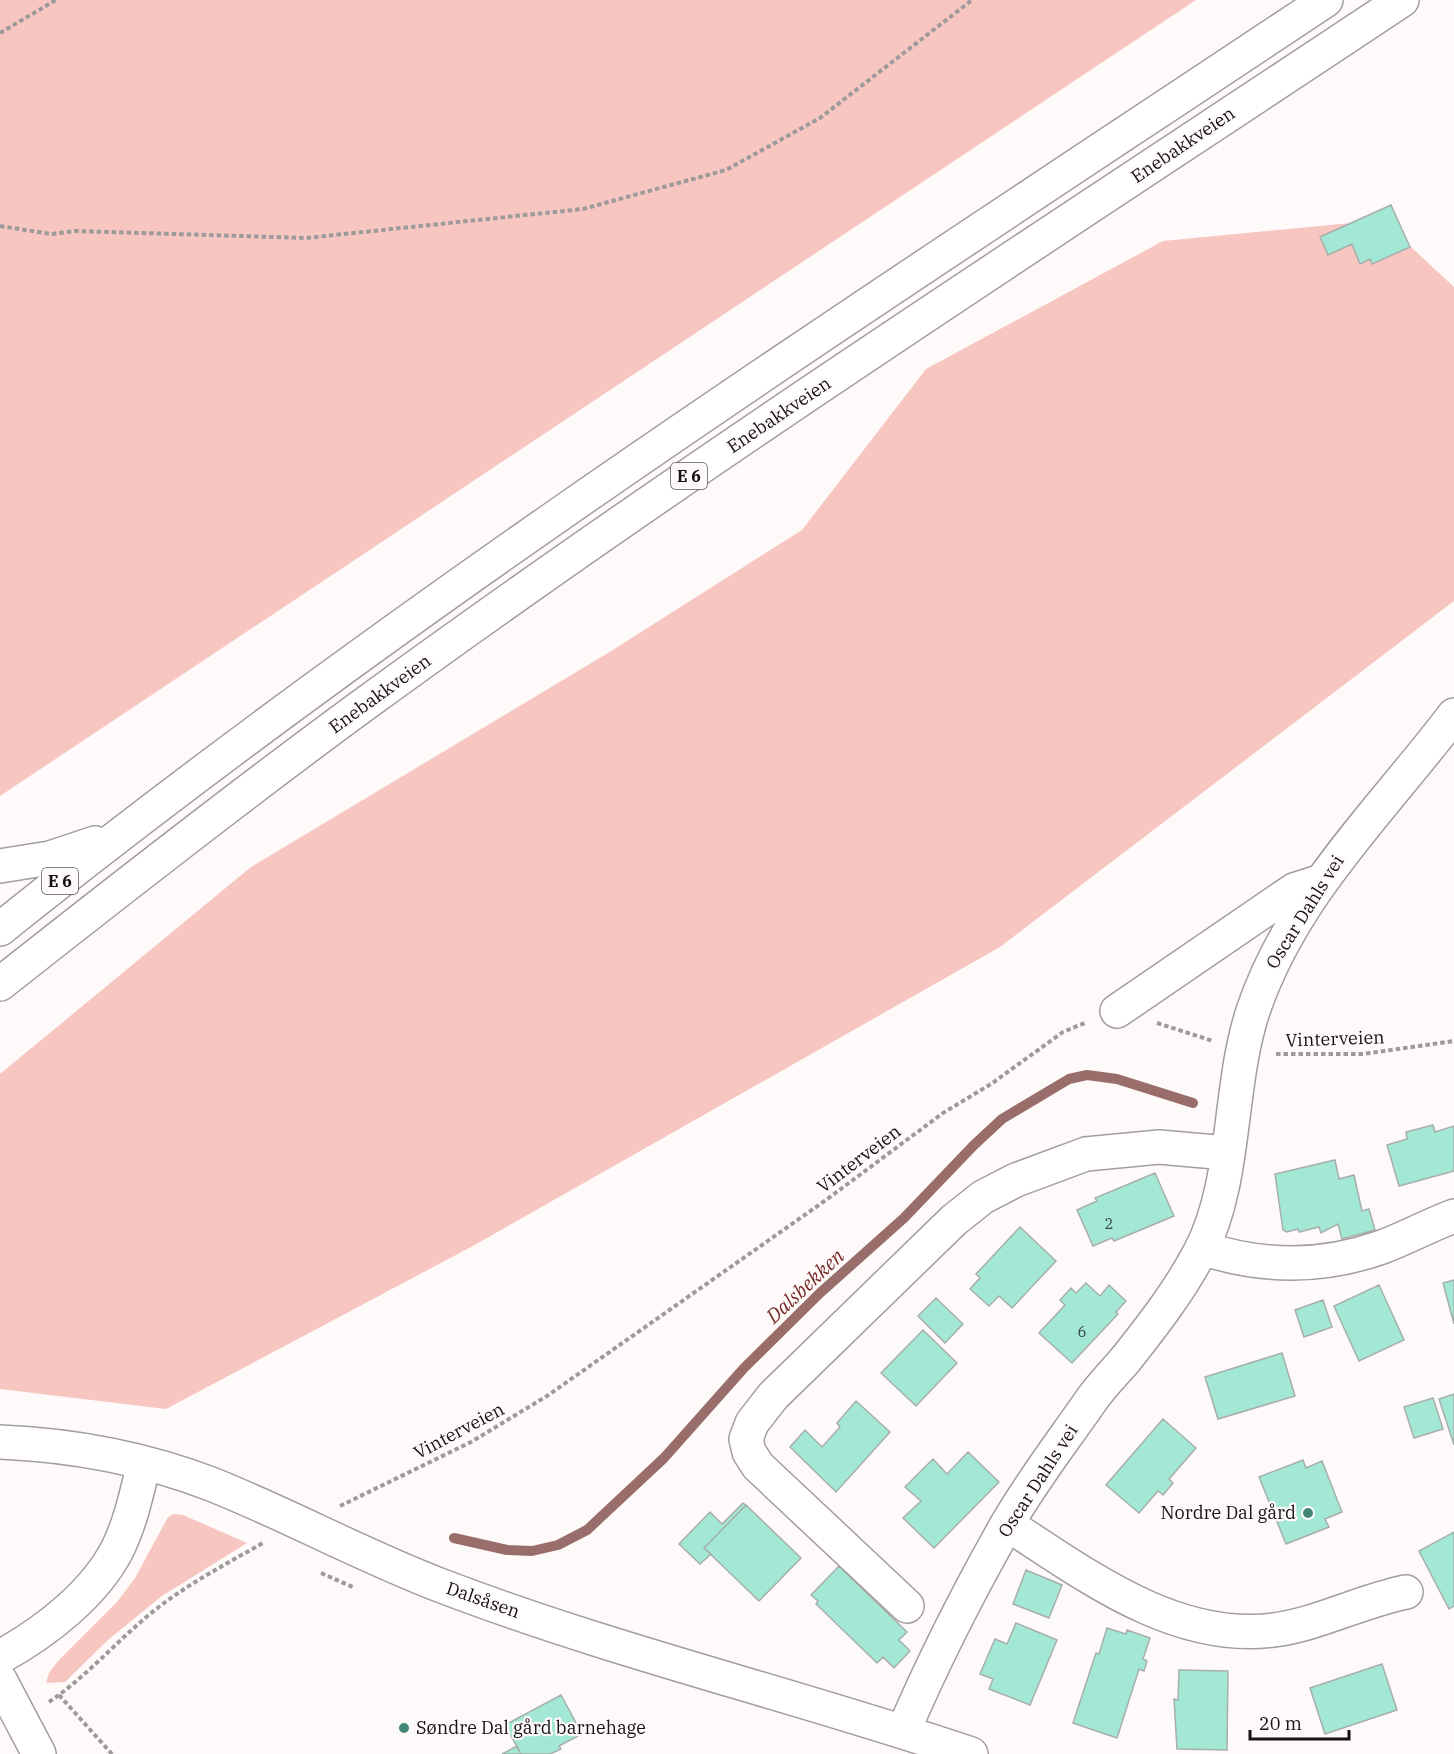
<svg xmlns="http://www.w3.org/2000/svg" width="1454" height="1754" font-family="'IBM Plex Serif',serif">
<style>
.green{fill:#f7c6c0}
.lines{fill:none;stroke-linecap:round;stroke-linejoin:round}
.stream{stroke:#996e6a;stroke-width:10}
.building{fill:#a2e8d5;stroke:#a7aeac;stroke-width:1.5}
.minor-casing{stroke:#a49d9c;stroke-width:36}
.highway-casing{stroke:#a49d9c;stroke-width:36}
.path{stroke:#9d9a9a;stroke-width:4;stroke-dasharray:4.5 3;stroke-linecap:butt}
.minor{stroke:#fff;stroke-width:33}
.highway{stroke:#fff;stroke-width:33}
.poi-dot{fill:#448675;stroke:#fffafa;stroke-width:2}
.labels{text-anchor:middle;stroke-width:4.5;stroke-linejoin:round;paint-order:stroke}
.number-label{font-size:15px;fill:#384844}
.shield{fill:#fffafa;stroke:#5b5858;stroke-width:1.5}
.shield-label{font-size:16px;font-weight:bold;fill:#151313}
.street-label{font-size:18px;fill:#151313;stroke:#fffafa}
.poi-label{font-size:18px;fill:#151313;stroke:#fffafa;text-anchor:end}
.water-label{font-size:20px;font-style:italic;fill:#742a27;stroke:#fffafa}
</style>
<rect width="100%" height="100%" fill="#fffafa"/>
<path class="green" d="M0,0H1196L0,796Z
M1382,220L1454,287V601L1000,947L471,1247L166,1409L0,1389V1074L251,867L608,653L802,530L926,369L1163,241Z
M174,1514L183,1515L247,1543L162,1596L109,1639L65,1682L46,1683L49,1673L58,1661L117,1602L135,1578L168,1517Z"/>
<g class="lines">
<path class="stream" d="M454,1538L507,1550L532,1551L558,1545L587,1530L664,1458L744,1368L820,1293L904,1218L974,1145L1002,1119L1069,1079L1087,1075L1117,1079L1193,1103"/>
</g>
<path class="building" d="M1391,205L1410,247L1372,264L1370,259L1360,264L1352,244L1328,255L1320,237Z
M1433,1125L1435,1132L1454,1126V1171L1399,1186L1387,1145L1407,1139L1406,1132Z
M1335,1160L1339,1179L1354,1175L1362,1211L1369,1209L1375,1230L1342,1239L1338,1224L1321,1233L1319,1227L1299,1232L1298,1229L1287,1232L1283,1230L1275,1174Z
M1155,1173L1174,1216L1114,1241L1112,1238L1093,1246L1077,1210L1097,1201L1095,1198Z
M1020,1227L1056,1261L1012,1308L999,1296L989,1306L970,1289L980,1278L976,1274Z
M1454,1280V1324L1443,1283Z
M1086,1283L1100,1296L1109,1285L1126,1301L1116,1312L1118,1314L1072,1363L1039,1333L1065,1305L1060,1300L1071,1288L1076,1293Z
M1379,1285L1404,1340L1359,1361L1334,1306Z
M936,1298L963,1324L945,1343L918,1316Z
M1323,1300L1332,1327L1304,1337L1295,1310Z
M923,1330L957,1363L916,1406L881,1373Z
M1282,1353L1295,1396L1218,1419L1205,1377Z
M1454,1394V1445L1439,1399Z
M1433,1398L1443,1429L1414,1438L1404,1407Z
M856,1401L890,1432L836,1492L790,1447L805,1430L822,1447L840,1427L837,1423Z
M1163,1419L1196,1448L1169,1479L1173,1483L1163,1495L1158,1491L1139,1513L1106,1485Z
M968,1452L999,1482L934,1548L903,1518L921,1501L905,1487L933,1459L947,1474Z
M1303,1460L1306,1468L1322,1461L1342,1512L1325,1519L1329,1527L1286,1544L1259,1477Z
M743,1503L746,1505L704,1548L711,1554L700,1564L679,1544L710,1512L722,1524Z
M746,1505L801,1558L759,1601L704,1548Z
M1454,1532V1606L1449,1609L1419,1551Z
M839,1566L907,1632L899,1640L910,1651L894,1668L883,1657L877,1663L816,1604L818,1601L811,1595Z
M1026,1570L1062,1585L1049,1618L1013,1604Z
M1016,1623L1057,1640L1030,1705L989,1689L993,1679L980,1674L995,1639L1007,1644Z
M1107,1628L1126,1634L1127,1630L1150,1638L1143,1659L1147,1661L1144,1671L1139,1669L1117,1738L1073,1723L1096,1653L1099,1654Z
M1382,1664L1397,1710L1325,1734L1310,1688Z
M1179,1670L1228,1671L1227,1750L1177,1749L1174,1699L1178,1700Z
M561,1695L582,1734L559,1746L561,1749L550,1754H521L505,1725Z
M517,1746L521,1754H502Z"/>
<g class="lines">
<defs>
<path id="minor" d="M1117,1011L1294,890L1322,881
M1202,1248C1262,1268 1323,1268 1382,1247C1406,1238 1430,1225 1454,1216
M0,1442C72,1445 143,1458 211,1484C289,1515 363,1556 442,1586C615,1652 796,1695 971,1754
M1007,1524C1086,1575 1175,1643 1274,1630C1319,1624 1361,1601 1406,1592
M907,1606L758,1466L749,1452L746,1439L752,1423L773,1396L954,1220L983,1197L1016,1180L1086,1154L1159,1147L1227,1153
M0,1657C44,1633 95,1594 118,1548C131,1521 137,1492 144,1463
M0,1680L39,1754
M903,1732C933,1662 968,1593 1006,1526C1031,1482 1063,1441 1092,1399C1102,1385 1115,1372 1126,1359C1153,1325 1180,1290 1200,1252C1237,1182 1228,1086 1253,1011C1292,895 1382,810 1454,715"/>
<path id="highway" d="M0,866L50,858L95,843
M0,929C422,591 877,299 1326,0
M0,984C119,890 239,796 362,706C700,459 1053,232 1402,0"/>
</defs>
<use href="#minor" class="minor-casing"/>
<use href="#highway" class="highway-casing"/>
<path class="path" d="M0,33L56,0
M0,226L51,234L76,231L306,238L583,209L726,170L820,118L972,0
M1157,1023L1213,1041
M1276,1054H1363L1454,1041
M340,1506L471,1442L547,1396L826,1200L943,1113L991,1084L1063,1032L1087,1022
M321,1573L355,1588
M59,1695L112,1754
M49,1702C86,1677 115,1643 150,1614C184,1586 224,1565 263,1543"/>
<use href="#minor" class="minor"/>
<use href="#highway" class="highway"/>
</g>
<g class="poi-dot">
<circle cx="1308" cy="1513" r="6"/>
<circle cx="404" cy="1728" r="6"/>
</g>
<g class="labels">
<g class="number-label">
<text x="1109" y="1229">2</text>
<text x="1082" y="1337">6</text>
</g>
<g class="shield">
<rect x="671" y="463" width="36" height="26" rx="4.5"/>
<rect x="42" y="868" width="36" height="26" rx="4.5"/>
</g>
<g class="shield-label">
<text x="689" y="482">E 6</text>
<text x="60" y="887">E 6</text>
</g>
<g class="street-label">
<text transform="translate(1183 145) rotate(-34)" y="6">Enebakkveien</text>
<text transform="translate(779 415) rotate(-34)" y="6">Enebakkveien</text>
<text transform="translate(380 694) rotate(-36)" y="6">Enebakkveien</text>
<text transform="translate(1305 912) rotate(-58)" y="6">Oscar Dahls vei</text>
<text transform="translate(1335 1039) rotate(-2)" y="6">Vinterveien</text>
<text transform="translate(859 1159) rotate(-37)" y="6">Vinterveien</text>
<text transform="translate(459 1431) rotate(-28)" y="6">Vinterveien</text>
<text transform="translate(1038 1481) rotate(-57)" y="6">Oscar Dahls vei</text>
<text transform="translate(483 1600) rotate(19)" y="6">Dalsåsen</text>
</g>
<g class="poi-label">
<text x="1296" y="1519">Nordre Dal gård</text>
<text x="416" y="1734" text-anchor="start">Søndre Dal gård barnehage</text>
</g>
<g class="water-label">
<text transform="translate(805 1286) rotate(-43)" y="7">Dalsbekken</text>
</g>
</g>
<path d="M1250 1730v9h99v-9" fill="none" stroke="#151313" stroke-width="3"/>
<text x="1259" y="1730" font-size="18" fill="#151313" stroke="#fffafa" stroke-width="4.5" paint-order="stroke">20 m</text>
</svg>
